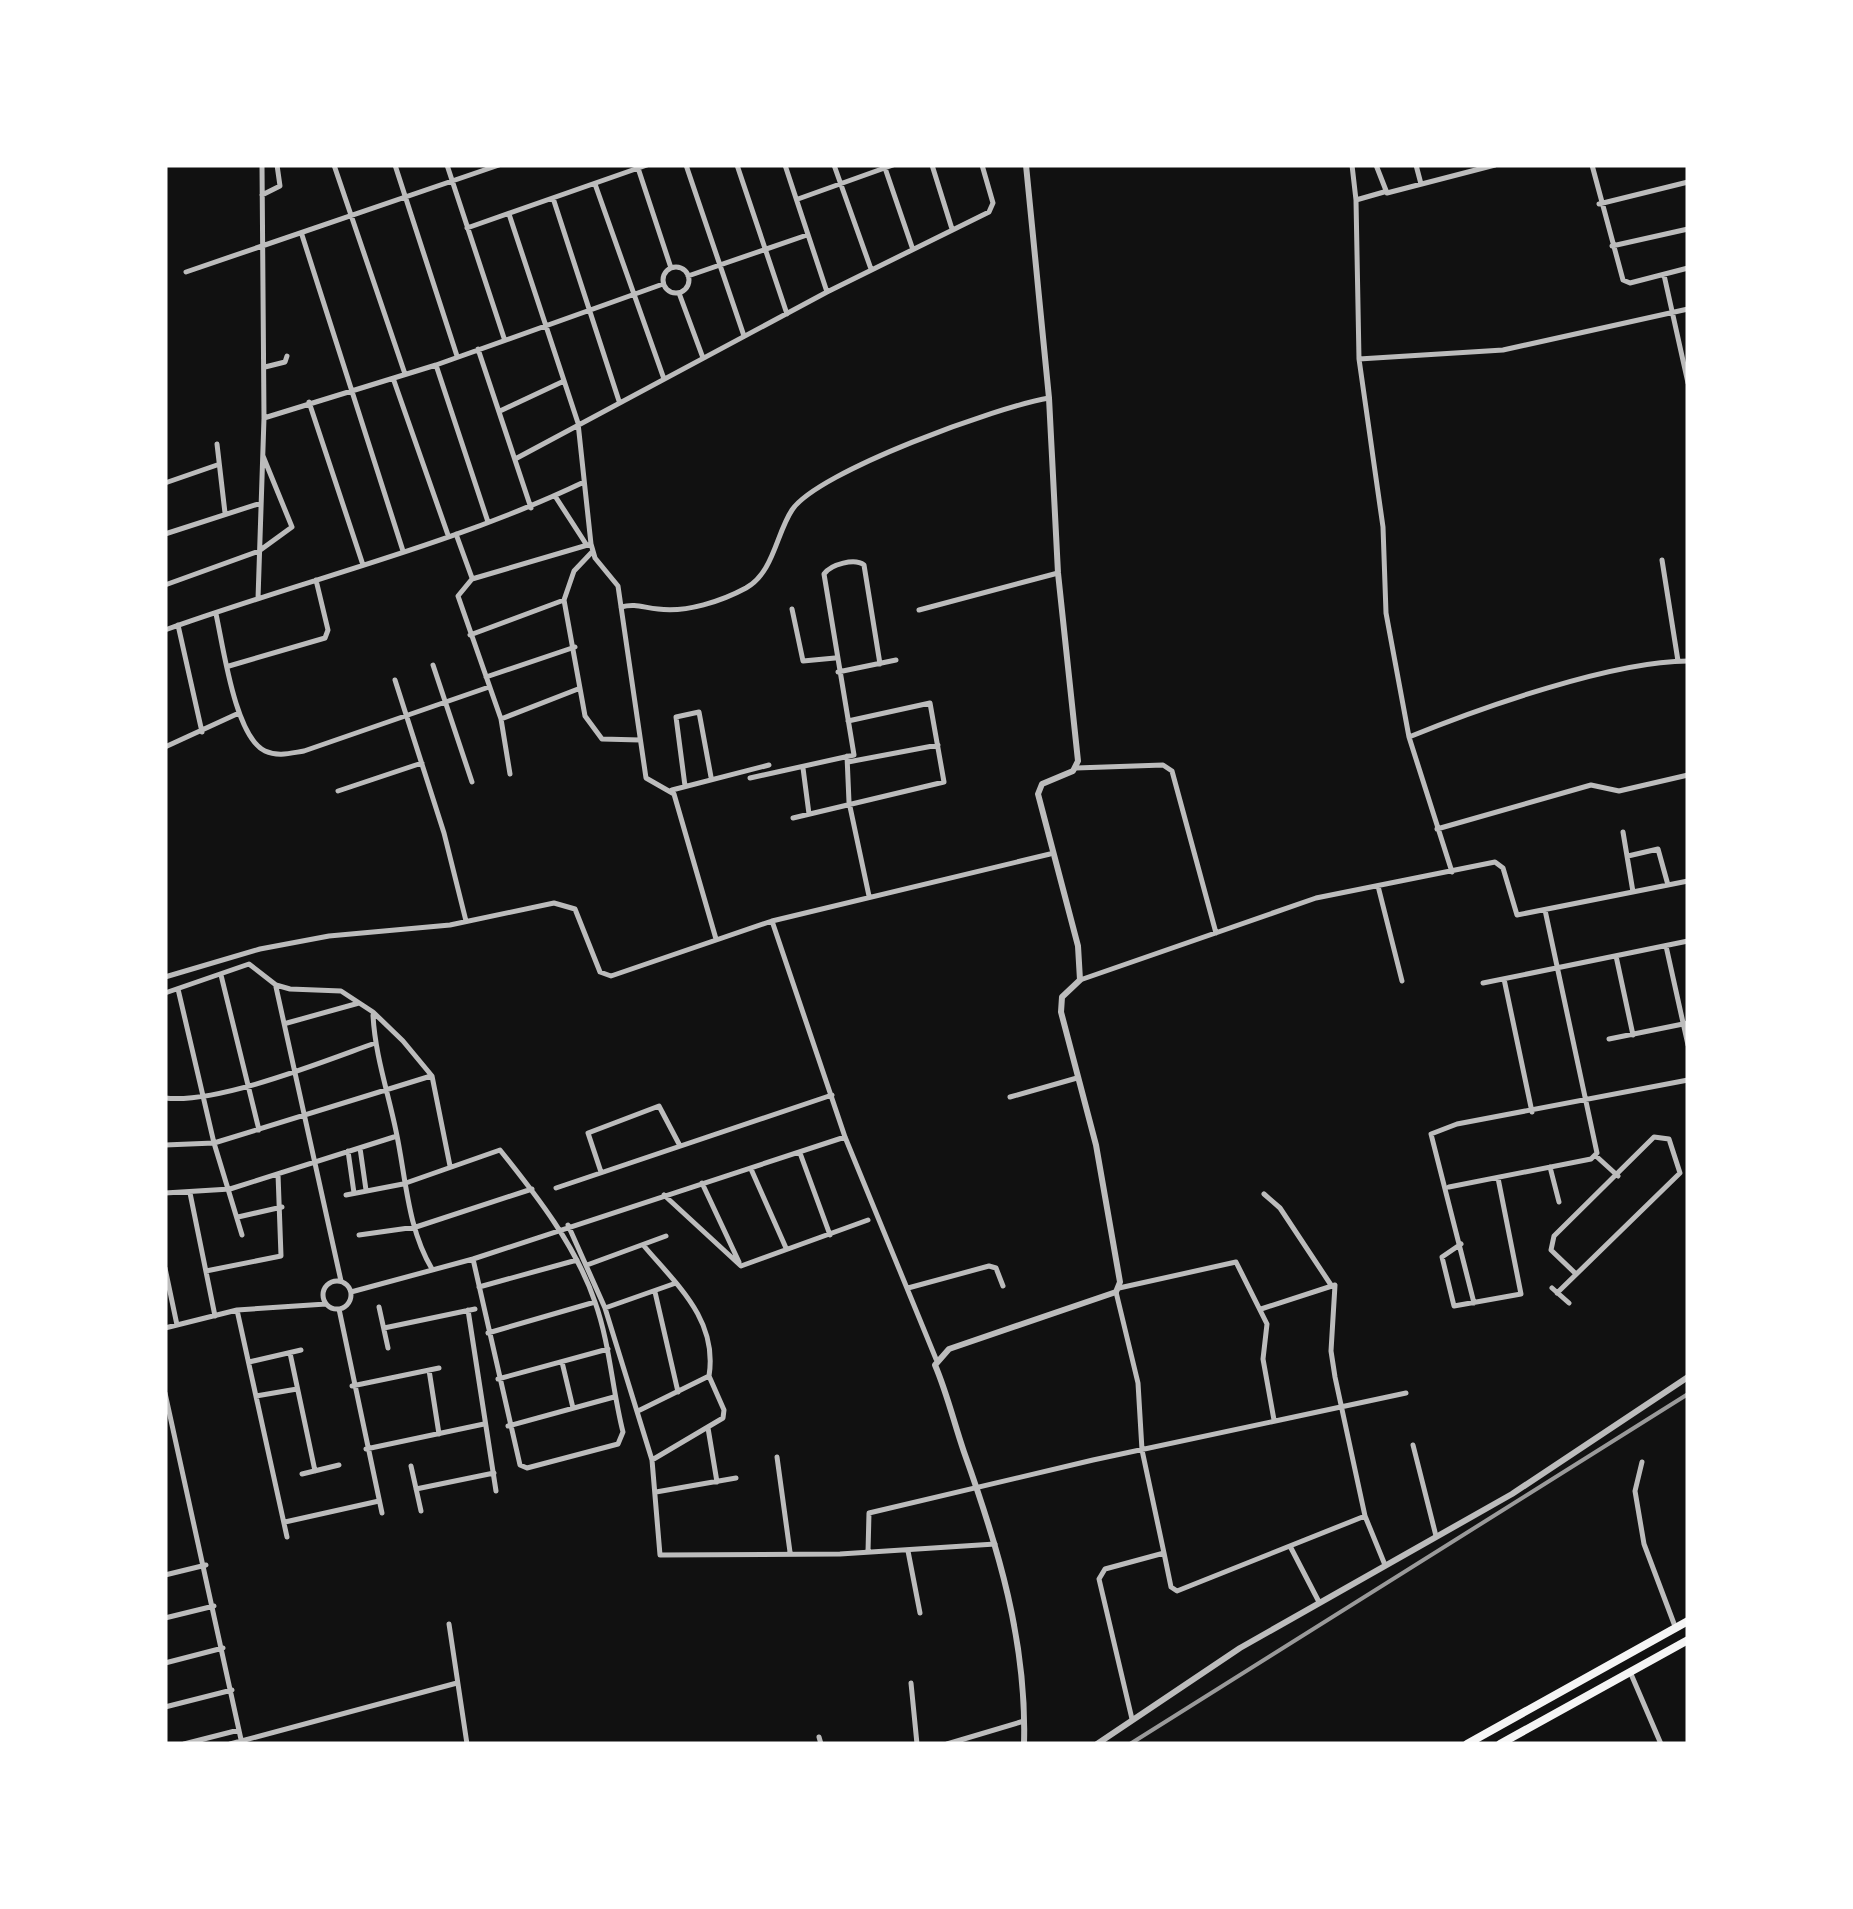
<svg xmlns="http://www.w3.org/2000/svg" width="1853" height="1909" font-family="'DejaVu Sans',sans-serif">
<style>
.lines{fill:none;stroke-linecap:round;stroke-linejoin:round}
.minor{stroke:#bcbcbc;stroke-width:5}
.tertiary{stroke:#bcbcbc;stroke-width:6}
.trunk{stroke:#f5f5f5;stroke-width:8}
.rail{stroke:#9a9a9a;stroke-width:4}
</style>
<rect width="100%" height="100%" fill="#111"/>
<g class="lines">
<path class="minor" d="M334,165L405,374
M395,165L457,356
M447,165L504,338
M686,165L744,336
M737,165L787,314
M785,165L827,292
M834,165L871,269
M932,165L952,229
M1352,165L1356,200
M1376,165L1387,193L1495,165
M1416,165L1421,184
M1592,165L1623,280L1630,283L1688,268
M638,168L671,268
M885,168L912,247
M595,184L664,379
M1384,192L1356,200L1359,359L1383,527L1386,613L1409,737
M262,195L280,186L277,165
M553,198L619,401
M798,199L893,165
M1599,204L1688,182
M509,214L578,423L591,544L472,579L458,596L501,719L510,774
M467,228L647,165
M302,235L403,551
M1612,246L1688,229
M663 280a13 13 0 1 1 26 0a13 13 0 1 1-26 0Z
M186,272L499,165
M1664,275L1688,383
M688,276L807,235
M679,293L703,358
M478,349L531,508
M1359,359L1503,350L1688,309
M436,365L488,522
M265,367L285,362L287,356
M393,378L448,535
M309,402L363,565
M500,411L564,381
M264,418L436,365L663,284
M217,444L225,513
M517,458L827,292L989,212L993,203L982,165
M165,483L217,465
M555,496L586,544
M165,534L261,503
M456,534L472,578
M591,544L595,558L618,586L646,778L674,794L716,939
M592,552L574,571L564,600L585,716L602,739L640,740
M1662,560L1678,661
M165,585L259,551L292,527L263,456
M258,599L264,418L262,165
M621,607C636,603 644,608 658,609C686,613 722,601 746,588C774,572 776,534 792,510C818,471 1000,406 1049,398
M792,609L803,661L835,658
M919,610L1058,573
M216,614C223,645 235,737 265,751C278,757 291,753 304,751L489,687
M178,625L202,732
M165,630C304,580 450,546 584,482
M470,635L564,600
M433,665L472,782
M229,666L325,638L328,630L316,580
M838,672L896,660
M486,677L575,647
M395,680L444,833L466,921
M501,719L578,689
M165,747L239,713
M847,756L849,802L869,896
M848,762L938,745
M803,768L809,814
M1076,768L1163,765L1172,771L1216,933
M750,778L854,755L824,574C831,564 855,558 864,565L880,664
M685,786L676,717L699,712L711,777
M672,790L769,765
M338,791L422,763
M793,818L944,782L930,703L848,721
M1437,829L1591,785L1619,791L1688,775
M1623,832L1633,892
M1628,856L1658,849L1668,885
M1452,872L1409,737C1480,708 1613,661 1688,661
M1378,886L1402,981
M772,921L1050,854
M1666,946L1688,1045
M1616,956L1633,1035
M221,975L259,1130
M165,977L260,949L329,936L450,925L554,903L575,909L600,972L611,976L772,921L845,1137L936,1359
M1504,979L1532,1112
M1080,980L1316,898L1495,862L1503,868L1517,915L1688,881
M1483,983L1688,941
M276,987L341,1281
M178,989L214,1143L242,1235
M165,993L249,964L276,985L290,989L341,991L373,1012L403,1041L432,1076L450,1166
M373,1015C375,1055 388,1092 396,1131C406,1177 407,1227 432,1269
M287,1023L359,1003
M1609,1039L1688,1023
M1010,1097L1077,1078
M165,1098C218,1104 322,1062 375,1043
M165,1145L214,1143L431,1076
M360,1148L366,1190
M348,1151L354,1193
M800,1153L830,1235
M1596,1156L1618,1176
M1550,1167L1559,1202
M751,1169L786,1248
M601,1172L588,1133L659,1106L679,1144
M702,1183L739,1262
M1449,1187L1591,1159L1597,1153L1545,910
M556,1188L832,1095
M165,1193L230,1189L397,1136
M190,1193L215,1316
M1264,1194L1280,1208L1331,1285
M346,1195L403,1184L500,1150C537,1196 576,1246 595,1302C610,1344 612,1389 623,1432L618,1444L527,1468L520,1465L473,1259
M664,1195L741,1266L868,1220
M238,1217L282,1207
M568,1225L605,1308L652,1460L723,1418L724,1410L709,1376
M359,1235L416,1227L532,1189
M1461,1244L1442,1257L1454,1306L1521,1294L1498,1178
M587,1265L666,1236
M165,1268L177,1325
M206,1271L281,1256L278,1174
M323 1295a14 14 0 1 1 28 0a14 14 0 1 1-28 0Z
M479,1287L577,1260
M908,1288L989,1266L996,1268L1003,1286
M1119,1288L1236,1262L1267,1324L1263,1359L1274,1420
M1552,1288L1569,1303
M351,1292L473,1259L845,1137
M655,1292L678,1392
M1116,1292L1138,1383L1142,1450L1164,1553L1105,1569L1099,1579L1132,1719
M1557,1293L1680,1173L1669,1139L1654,1137L1554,1236L1551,1250L1576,1274
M1474,1303L1431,1134L1457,1124L1688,1080
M379,1307L388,1348
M605,1308L676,1283
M339,1309L382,1513
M1261,1309L1335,1285L1331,1351L1335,1377L1365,1516L1385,1565
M237,1310L287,1537
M468,1310L496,1491
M165,1328L237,1310L326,1304
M384,1328L475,1309
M488,1333L595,1302
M290,1353L315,1471
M249,1362L301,1350
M562,1362L573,1408
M429,1370L439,1434
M498,1379L608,1349
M352,1386L439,1368
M165,1393L242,1744
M256,1396L297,1389
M640,1410L709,1376C718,1320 677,1285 644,1246
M508,1426L614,1397
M708,1428L717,1482
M1413,1445L1436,1536
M366,1449L484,1424
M777,1457L790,1552
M652,1460L660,1555L840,1554L995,1544
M1642,1462L1635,1491L1644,1544L1676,1629
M411,1466L421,1511
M302,1474L339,1465
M416,1489L494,1473
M656,1492L736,1478
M285,1522L379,1501
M1291,1548L1319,1602
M908,1551L920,1613
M868,1552L869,1513L1093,1460L1406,1393
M1164,1553L1171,1587L1177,1591L1365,1516
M165,1575L206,1565
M165,1618L214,1606
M449,1624L467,1744
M165,1663L223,1648
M1631,1674L1661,1744
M911,1683L917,1744
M165,1707L232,1690
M819,1737L821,1744
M184,1744L239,1730
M230,1744L457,1683
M947,1744L1024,1721"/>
<path class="tertiary" d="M1024,1744C1027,1642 998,1547 964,1452C954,1423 947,1393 935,1365L949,1349L1116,1292L1120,1282L1096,1145L1061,1012L1062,997L1080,980L1078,946L1038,794L1042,784L1073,771L1078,761L1058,573L1049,398L1026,165
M1097,1744L1240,1648L1512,1494L1688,1377"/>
<path class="trunk" d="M1467,1744L1688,1621
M1500,1744L1688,1640"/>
<path class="rail" d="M1130,1744L1688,1394"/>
</g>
<rect width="1853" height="1909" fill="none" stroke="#ffffff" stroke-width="335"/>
</svg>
